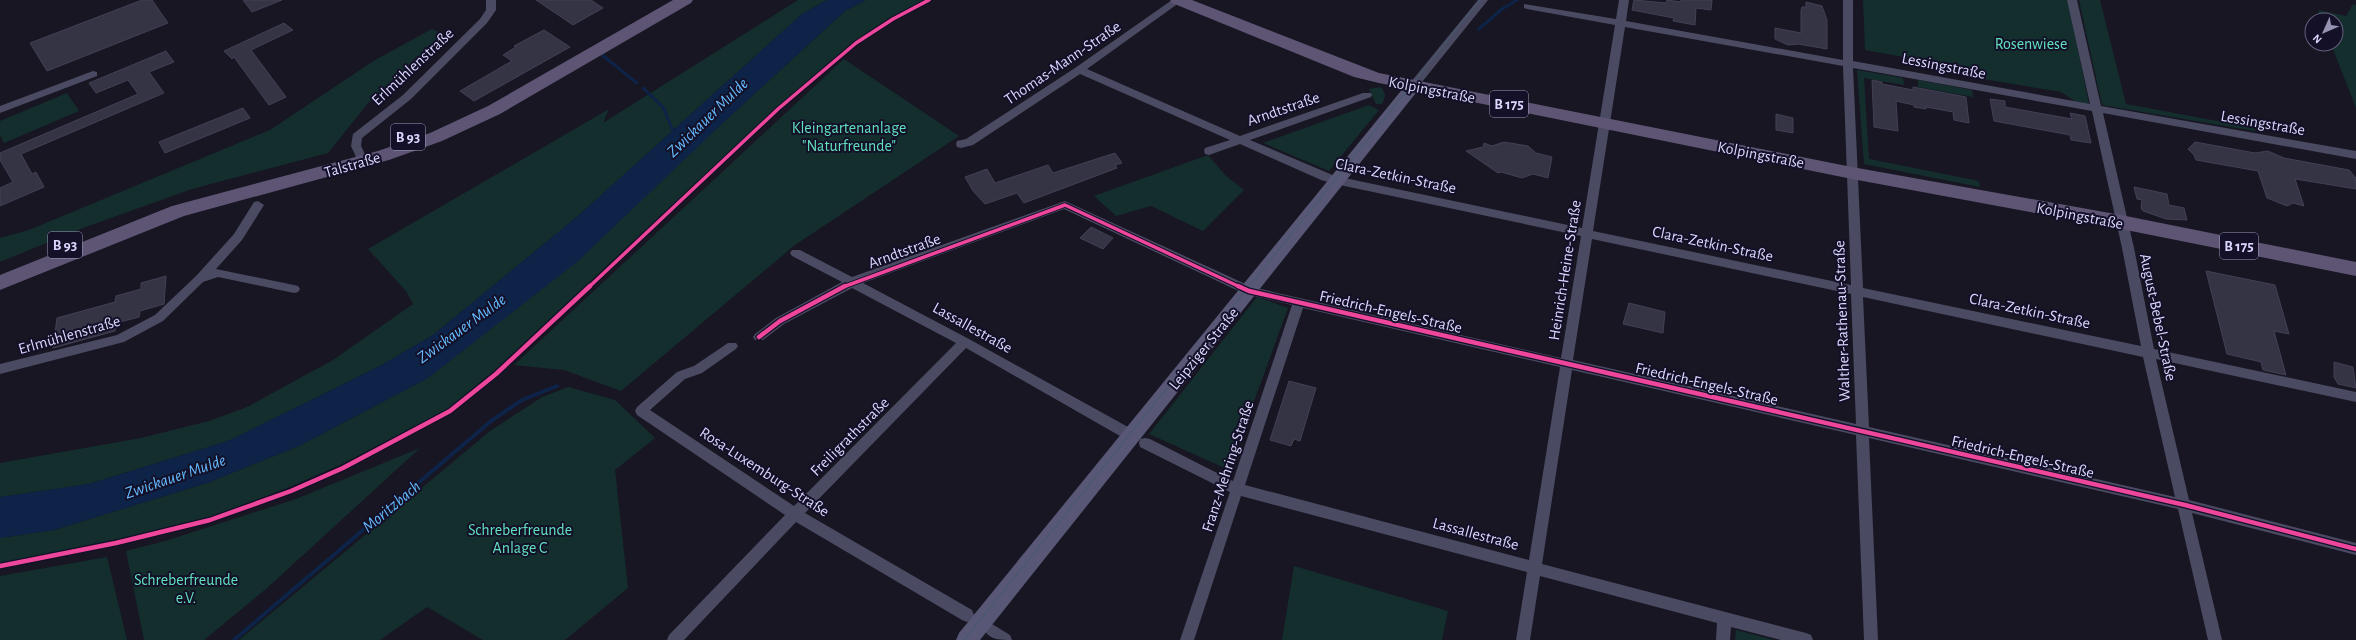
<svg xmlns="http://www.w3.org/2000/svg" width="2356" height="640" font-family="'Alegreya Sans',sans-serif">
<style>
.green{fill:#142e2e}
.water{fill:#0d2347}
.lines{fill:none;stroke-linecap:round;stroke-linejoin:round}
.stream-far1{stroke:#0d2347;stroke-width:3}
.stream{stroke:#0d2347;stroke-width:4}
.building{fill:#353444;stroke:#434056}
.street{fill:#4b4a63;fill-rule:evenodd}
.secondary{fill:#585775;fill-rule:evenodd}
.primary{fill:#5e5474;fill-rule:evenodd}
.tram{stroke:#435b6c;stroke-width:1}
.cycleway-far1-casing{stroke:#131028;stroke-width:5.5}
.cycleway-casing{stroke:#131028;stroke-width:7}
.cycleway-far1{stroke:#ed469a;stroke-width:3.5}
.cycleway{stroke:#ed469a;stroke-width:4.5}
.labels{text-anchor:middle;stroke-width:4;stroke-linejoin:round;paint-order:stroke}
.shield{fill:#131028;stroke:#9f9bbe;stroke-width:1}
.shield-label{font-size:15px;font-weight:bold;fill:#dbd7ff}
.park-label{font-size:16px;fill:#61e1be;stroke:#131028}
.street-label{font-size:16px;fill:#dbd7ff;stroke:#131028}
.water-label{font-size:17px;font-style:italic;fill:#65bbff;stroke:#131028}
</style>
<rect width="100%" height="100%" fill="#171622"/>
<path class="green" d="M798,0H827L802,14L578,216L433,335L380,366L228,441L89,484L0,497V463L141,438L209,421L247,407L333,360L413,304L406,291L368,249L609,109L603,123Z
M866,0H924L889,18L853,42L776,108L494,371L448,409L340,465L285,489L210,517L163,530L0,563V538L54,530L207,483L299,446L428,378L728,118L845,11Z
M1863,0H2068L2089,104L2076,102L2061,92L1942,72V64L1865,50Z
M2079,0H2100L2126,104L2255,128V131L2102,105Z
M2353,4L2356,5V108L2331,44H2336V20H2322L2318,10L2346,16Z
M432,29L443,34L368,103L328,153L192,189L83,228L0,262V238L29,230L270,130L375,60Z
M844,59L959,136L795,245L621,391L564,370L514,365Z
M1857,70L1903,78L1904,85L1864,78L1869,159L1979,181L1980,187L1864,164Z
M1918,80L1972,90L1973,97L1918,87Z
M1381,87C1386,93 1386,97 1382,104H1376L1369,89Z
M67,93L79,111L4,143L0,135V121Z
M1369,105L1379,110L1329,171L1263,143Z
M1208,155L1225,175L1244,190L1203,231L1151,206L1116,216L1094,196Z
M1257,297L1288,308L1229,470L1149,434Z
M568,387L615,400L655,438L615,470L628,588L565,640H483L427,607L380,640H239L490,431L542,397Z
M420,448L266,589L204,640H144L126,551L165,541L296,499Z
M107,557L127,640H0V576Z
M1294,566L1448,611L1442,640H1282Z
M1736,630L1774,640H1735Z"/>
<path class="water" d="M827,0H866L845,11L728,118L577,262L428,378L299,446L207,483L54,530L0,538V497L89,484L228,441L380,366L433,335L578,216L802,14Z"/>
<g class="lines">
<path class="stream-far1" d="M1479,29L1502,9L1517,0
M602,55L637,83
M643,88L663,107L674,133"/>
<path class="stream" d="M234,640L491,421L522,400L557,386"/>
</g>
<path class="building" d="M142,0H152L168,23L47,71L30,43Z
M243,0H282L252,12Z
M536,0H591L603,8L573,25Z
M1634,0L1666,3L1667,0L1681,2V0H1712L1711,10L1696,8L1695,25L1673,21L1674,18L1632,10Z
M1806,2L1822,6L1827,20V49L1798,44L1788,45L1775,39V28L1801,33V10L1802,7H1806Z
M284,23L293,30L251,50L286,97L269,105L234,57L232,59L224,51Z
M544,30L570,47L474,101L460,91L512,61L503,55L516,47L514,46Z
M166,51L174,62L149,72L164,93L21,154L32,174L36,172L44,187L0,206V188L13,182L0,160V153L138,94L128,80L96,93L89,83Z
M1872,80L1882,82V84L1913,90V87L1966,97L1969,123L1954,120L1953,112L1926,107V109L1914,107V105L1896,101L1898,131L1874,127Z
M1990,99L2005,101V107L2072,119L2070,113L2085,116L2091,143L2071,140L2070,135L1994,121Z
M243,108L250,118L165,153L159,142Z
M1776,114L1793,118V133L1776,130Z
M1504,142L1528,146L1536,153L1552,157L1548,178L1533,174L1522,178L1501,172L1498,173L1466,151L1483,147L1484,143L1492,146Z
M2195,142L2255,153L2268,151L2284,158L2349,170L2356,178V189L2295,179L2304,206L2293,203L2287,206L2267,198L2258,171L2196,160L2194,155L2188,149Z
M1115,153L1122,163L1115,165L1117,168L1024,203L1017,193L985,204L973,191L965,177L987,169L995,183L1048,165L1053,173Z
M2134,187L2167,194L2169,205L2184,208L2187,220L2166,219L2143,211L2141,208L2142,200L2137,199Z
M1091,227L1113,238L1103,249L1080,238Z
M2206,271L2275,285L2289,334L2274,331L2286,375L2263,370L2261,362L2227,354Z
M166,276L164,304L140,311L139,317L116,323L115,331L53,348L57,318L115,302L116,296L141,289V283Z
M1629,303L1665,312L1663,333L1623,324Z
M2334,362L2353,367L2356,388L2338,384L2334,377Z
M1289,381L1316,388L1300,441L1294,439L1291,446L1270,440Z"/>
<g class="lines">
<path class="street" d="M486,0H496V10L487,23L411,99L362,138L361,146L365,154L364,157H356L351,146L353,134L403,95L480,19L486,10Z
M1172,0H1183L1087,69L1240,136L1363,93H1371L1372,95L1371,97L1250,140L1335,176L1582,228L1615,25L1527,9L1524,8V4L1616,19L1619,0H1629L1626,21L1843,60V0H1853V61L2090,104L2067,0H2077L2101,106L2356,151V159L2103,113L2134,248L2154,349L2356,392V402L2156,359L2189,500L2356,543V555L2192,513L2222,640H2208L2178,509L1869,438L1878,640H1864L1856,435L1572,370L1542,564L1806,633L1811,635L1813,640H1781L1731,627L1730,640H1716L1717,623L1540,576L1530,640H1516L1527,572L1241,496L1194,640H1180L1230,492L1140,447L1139,443L1140,439L1145,438L1150,439L1233,481L1292,305L1245,294L1064,209L863,283L969,339L1137,432L1138,436L1137,440L1132,441L1127,440L966,348L805,513L972,610L974,615L972,620L967,622L962,620L796,522L684,640H667L669,635L785,515L637,415L635,411L637,407L677,372L694,366L728,343H736L738,346L736,349L702,373L685,379L650,410L794,506L956,343L852,288L784,324L763,340H755L753,337L755,334L776,318L842,282L792,256L790,253L792,250H800L852,277L1065,201L1252,287L1561,358L1581,236L1335,184L1321,180L1240,144L1209,155L1205,154L1204,151L1205,148L1230,140L1080,74L973,145L961,148L957,147L956,144L957,141L966,139L1075,68ZM1625,27L1843,66L1851,285L1593,231ZM1853,68L2092,111L2122,248L2141,346L1863,288ZM1592,239L1851,294L1856,424L1573,360ZM1863,297L2143,357L2175,497L1869,427ZM1303,308L1560,367L1529,560L1245,485Z
M1478,0H1488L1418,87H1410V83Z
M93,71L97,72V76L0,113V106Z
M258,201L264,205L242,240L216,269L294,285L298,286L300,289L298,292L294,293L218,277L203,282L163,321L124,342L0,374V364L117,335L155,315L197,275L234,234L254,202Z
M992,624L1010,635L1012,640C1001,640 990,640 985,631L987,626Z"/>
<path class="secondary" d="M1414,80L1419,81L1422,85L1419,89L980,640H956L959,633L1409,81Z"/>
<path class="primary" d="M673,0H693L691,3L500,114L442,141L389,160L184,216L0,290V275L172,206L378,151L430,133L488,106Z
M1170,0H1192L1379,73L1852,167L2121,215L2356,262V276L2121,229L1852,179L1379,83L1354,77L1172,3Z"/>
<path class="tram" d="M964,640L1480,0"/>
<defs>
<path id="cycleway-far1" d="M589,287L778,109L856,43L893,19L929,0
M843,287L1065,205L1240,287"/>
<path id="cycleway" d="M1238,286L1249,291L2185,505L2356,549
M759,337L780,321L845,286
M0,566L116,543L210,520L291,491L343,468L450,411L496,374L590,286"/>
</defs>
<use href="#cycleway-far1" class="cycleway-far1-casing"/>
<use href="#cycleway" class="cycleway-casing"/>
<use href="#cycleway-far1" class="cycleway-far1"/>
<use href="#cycleway" class="cycleway"/>
</g>
<g class="labels">
<g class="shield">
<rect x="1490" y="91" width="38" height="26" rx="3"/>
<rect x="391" y="124" width="34" height="26" rx="3"/>
<rect x="48" y="232" width="34" height="26" rx="3"/>
<rect x="2220" y="233" width="38" height="26" rx="3"/>
</g>
<g class="shield-label">
<text x="1509" y="109">B 175</text>
<text x="408" y="142">B 93</text>
<text x="65" y="250">B 93</text>
<text x="2239" y="251">B 175</text>
</g>
<g class="park-label">
<text x="2031" y="49">Rosenwiese</text>
<text x="849" y="133">Kleingartenanlage<tspan x="849" dy="18">"Naturfreunde"</tspan></text>
<text x="520" y="535">Schreberfreunde<tspan x="520" dy="18">Anlage C</tspan></text>
<text x="186" y="585">Schreberfreunde<tspan x="186" dy="18">e.V.</tspan></text>
</g>
<g class="street-label">
<text transform="translate(1062 62) rotate(-34)" y="6">Thomas-Mann-Straße</text>
<text transform="translate(1944 65) rotate(11)" y="6">Lessingstraße</text>
<text transform="translate(412 66) rotate(-43)" y="6">Erlmühlenstraße</text>
<text transform="translate(1432 89) rotate(11)" y="6">Kolpingstraße</text>
<text transform="translate(1283 108) rotate(-19)" y="6">Arndtstraße</text>
<text transform="translate(2263 122) rotate(10)" y="6">Lessingstraße</text>
<text transform="translate(1761 154) rotate(11)" y="6">Kolpingstraße</text>
<text transform="translate(352 164) rotate(-16)" y="6">Talstraße</text>
<text transform="translate(1396 175) rotate(12)" y="6">Clara-Zetkin-Straße</text>
<text transform="translate(2080 215) rotate(11)" y="6">Kolpingstraße</text>
<text transform="translate(1713 243) rotate(12)" y="6">Clara-Zetkin-Straße</text>
<text transform="translate(904 250) rotate(-20)" y="6">Arndtstraße</text>
<text transform="translate(1564 270) rotate(-81)" y="6">Heinrich-Heine-Straße</text>
<text transform="translate(2030 310) rotate(12)" y="6">Clara-Zetkin-Straße</text>
<text transform="translate(1391 311) rotate(13)" y="6">Friedrich-Engels-Straße</text>
<text transform="translate(2159 317) rotate(78)" y="6">August-Bebel-Straße</text>
<text transform="translate(1841 321) rotate(-92)" y="6">Walther-Rathenau-Straße</text>
<text transform="translate(973 327) rotate(29)" y="6">Lassallestraße</text>
<text transform="translate(69 334) rotate(-16)" y="6">Erlmühlenstraße</text>
<text transform="translate(1203 348) rotate(-51)" y="6">Leipziger Straße</text>
<text transform="translate(1707 383) rotate(13)" y="6">Friedrich-Engels-Straße</text>
<text transform="translate(849 436) rotate(-45)" y="6">Freiligrathstraße</text>
<text transform="translate(2023 456) rotate(13)" y="6">Friedrich-Engels-Straße</text>
<text transform="translate(1227 466) rotate(-72)" y="6">Franz-Mehring-Straße</text>
<text transform="translate(765 471) rotate(33)" y="6">Rosa-Luxemburg-Straße</text>
<text transform="translate(1476 533) rotate(15)" y="6">Lassallestraße</text>
</g>
<g class="water-label">
<text transform="translate(707 117) rotate(-44)" y="6">Zwickauer Mulde</text>
<text transform="translate(461 328) rotate(-36)" y="6">Zwickauer Mulde</text>
<text transform="translate(175 476) rotate(-19)" y="6">Zwickauer Mulde</text>
<text transform="translate(391 506) rotate(-40)" y="6">Moritzbach</text>
</g>
</g>
<g transform="translate(2324 32) rotate(225)"><circle r="19" fill="#131028" stroke="#63607e"/>
<path d="M0-3L7 15L0 10L-7 15Z" fill="#9693b2"/>
<text y="-6" font-size="11" font-weight="bold" text-anchor="middle" fill="#dbd7ff">N</text>
</g>
</svg>
